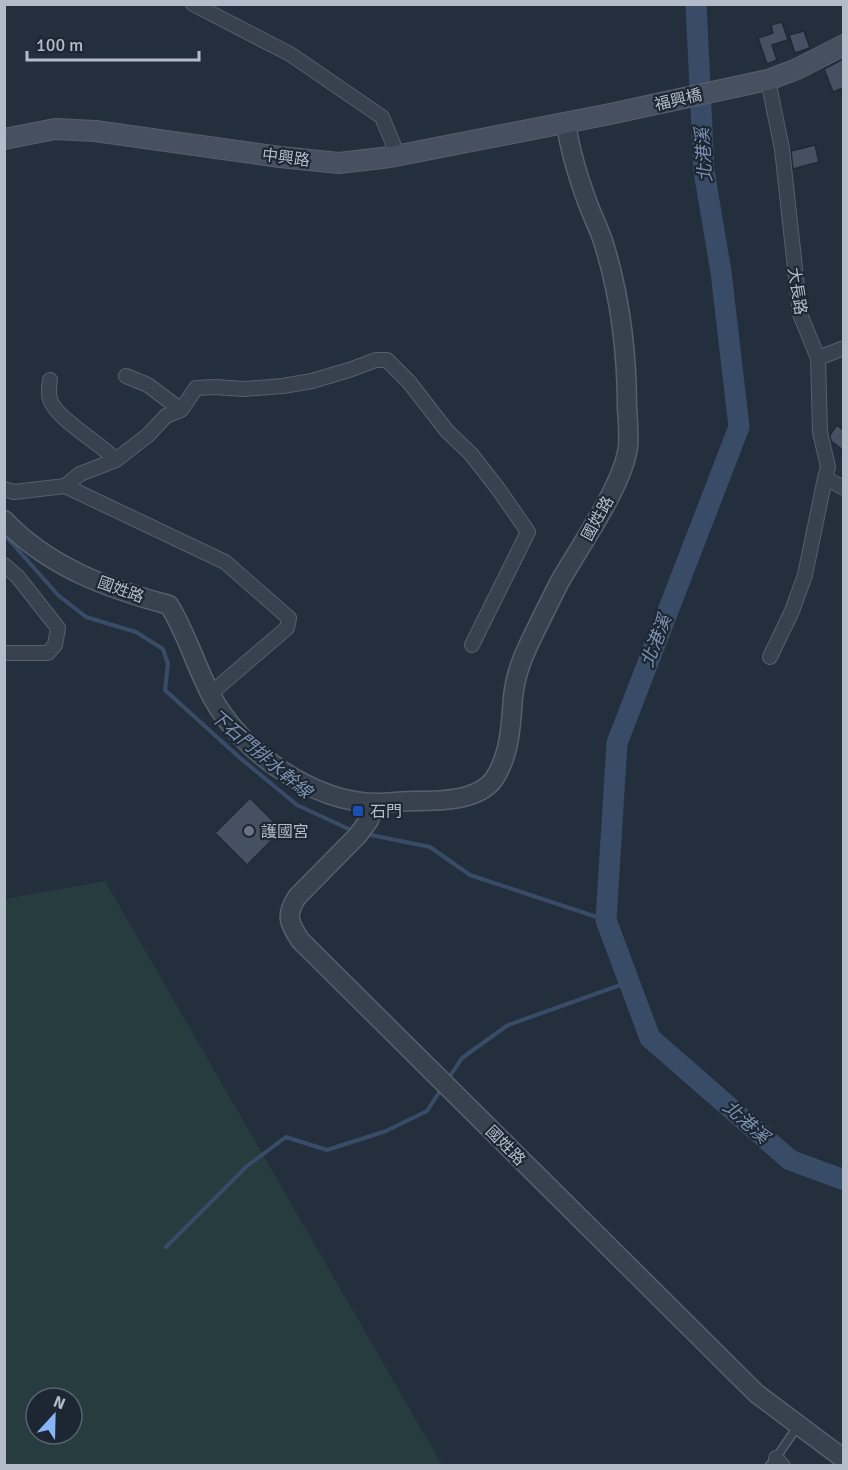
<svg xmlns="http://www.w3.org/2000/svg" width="848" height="1470" font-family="Signika,'Noto Sans TC',sans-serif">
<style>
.green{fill:#263c3f;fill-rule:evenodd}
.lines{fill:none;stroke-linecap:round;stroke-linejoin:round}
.stream{stroke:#394c67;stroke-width:4}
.river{stroke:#394c67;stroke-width:21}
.building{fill:#455162;stroke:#1f2835;stroke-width:1.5}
.service-casing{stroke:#565f6c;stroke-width:10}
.minor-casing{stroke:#565f6c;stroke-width:16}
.tertiary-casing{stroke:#565f6c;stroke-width:21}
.secondary-casing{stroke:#565f6c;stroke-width:22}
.service{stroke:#38414e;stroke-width:7}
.minor{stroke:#38414e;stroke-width:14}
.tertiary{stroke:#38414e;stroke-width:18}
.secondary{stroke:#465061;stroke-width:20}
.transit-dot{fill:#1a4fb4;stroke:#1d2633;stroke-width:2}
.worship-dot{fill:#6b7280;stroke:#1d2633;stroke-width:2}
.labels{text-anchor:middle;stroke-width:4.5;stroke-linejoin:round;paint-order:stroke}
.street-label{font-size:16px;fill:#b4bcc9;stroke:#1d2633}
.poi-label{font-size:16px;fill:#b4bcc9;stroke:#1d2633;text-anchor:start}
.water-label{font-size:18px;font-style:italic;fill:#7c92b1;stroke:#1d2633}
</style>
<rect width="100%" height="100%" fill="#242f3e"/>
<path class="green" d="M105,881L442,1465H5V899ZM36,1398H72V1434H36Z"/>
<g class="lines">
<path class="stream" d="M4,534L58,595L86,617L136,632L163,649L168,664L165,690L239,757L297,805L353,831
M366,834L430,847L470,875L606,920
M448,1079L462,1058L508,1025L629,982
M166,1247L247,1166L286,1137L327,1150L386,1131L427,1111L442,1088"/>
<path class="river" d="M696,4L704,171L721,272L739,427L617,743L606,920L650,1038L790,1160L844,1180"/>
</g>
<path class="building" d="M782,22L788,40L772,45L777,60L767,64L758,38L773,33L771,25Z
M804,31L810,48L795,53L789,35Z
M843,59V88L833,92L824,69Z
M815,145L819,162L793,169L791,151Z
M837,425L843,430V450L831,441L830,435Z
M250,798L282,830L247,865L215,833Z"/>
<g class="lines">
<defs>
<path id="service" d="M769,1466L776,1458L797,1427"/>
<path id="minor" d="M193,4L290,54L382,117L394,146L390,157
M768,80L782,149L800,314L818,358L820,432L828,467L825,478L844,488
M818,358L844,348
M126,376L148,385L181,410
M116,460L148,435L166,416L181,410L196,388L215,387L243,389L283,386L312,381L349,370L376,360H387L409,382L447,431L471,454L499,490L528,532L472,645
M65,486L225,562L289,618L287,628L210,694
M4,489L14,492L65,486L80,474L116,460C100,443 55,418 50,399C48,393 49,386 50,380
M4,565L17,576L58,628L55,645L48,653H4
M770,657L792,611L805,575L825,478
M776,1458L783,1466"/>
<path id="tertiary" d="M4,520C48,567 109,589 169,605C187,634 196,667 212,697C241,751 312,802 376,803C389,803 402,801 415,801C440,801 478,801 494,779C510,755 511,725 513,697C515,679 521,660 529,644C539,623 549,603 559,583C579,547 623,486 628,447C629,435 628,421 627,408C627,351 620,295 603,241C599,229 593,217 588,204C578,177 570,152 566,123
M374,803L369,820L358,835L297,897C285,916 289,922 300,940L757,1394L844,1459"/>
<path id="secondary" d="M4,139L55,129L95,131L280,157L339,163L390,157L610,114L768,80L797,69L844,45"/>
</defs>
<use href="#service" class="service-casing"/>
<use href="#minor" class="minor-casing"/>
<use href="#tertiary" class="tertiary-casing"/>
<use href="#secondary" class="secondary-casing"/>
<use href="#service" class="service"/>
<use href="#minor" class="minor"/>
<use href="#tertiary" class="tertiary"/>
<use href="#secondary" class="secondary"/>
</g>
<rect class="transit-dot" x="352" y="805" width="12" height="12" rx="3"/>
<circle class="worship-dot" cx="249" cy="831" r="6"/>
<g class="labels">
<g class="street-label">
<text transform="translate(678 99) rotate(-13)" y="6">福興橋</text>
<text transform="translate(286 157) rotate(7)" y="6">中興路</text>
<text transform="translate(798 291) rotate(81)" y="6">大長路</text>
<text transform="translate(597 518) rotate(-61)" y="6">國姓路</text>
<text transform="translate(121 589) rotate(20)" y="6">國姓路</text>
<text transform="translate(506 1145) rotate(45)" y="6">國姓路</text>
</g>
<g class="poi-label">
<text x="370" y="817">石門</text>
<text x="261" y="837">護國宮</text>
</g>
<g class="water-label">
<text transform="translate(704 155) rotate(-94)" y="6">北港溪</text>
<text transform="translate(656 641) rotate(-69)" y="6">北港溪</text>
<text transform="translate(261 754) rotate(40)" y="6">下石門排水幹線</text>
<text transform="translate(746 1122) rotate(41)" y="6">北港溪</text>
</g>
</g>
<rect width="848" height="1470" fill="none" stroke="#b4bcc9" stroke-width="12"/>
<g transform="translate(54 1416) rotate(22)"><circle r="28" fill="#1d2633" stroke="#59626f" stroke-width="1.5"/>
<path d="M0-4.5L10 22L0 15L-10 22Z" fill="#8ab4f8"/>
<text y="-9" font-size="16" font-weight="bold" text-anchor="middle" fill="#b4bcc9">N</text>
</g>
<path d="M27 51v9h172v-9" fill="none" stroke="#b4bcc9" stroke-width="3"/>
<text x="36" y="51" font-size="18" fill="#b4bcc9" stroke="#1d2633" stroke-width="4.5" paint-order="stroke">100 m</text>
</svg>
